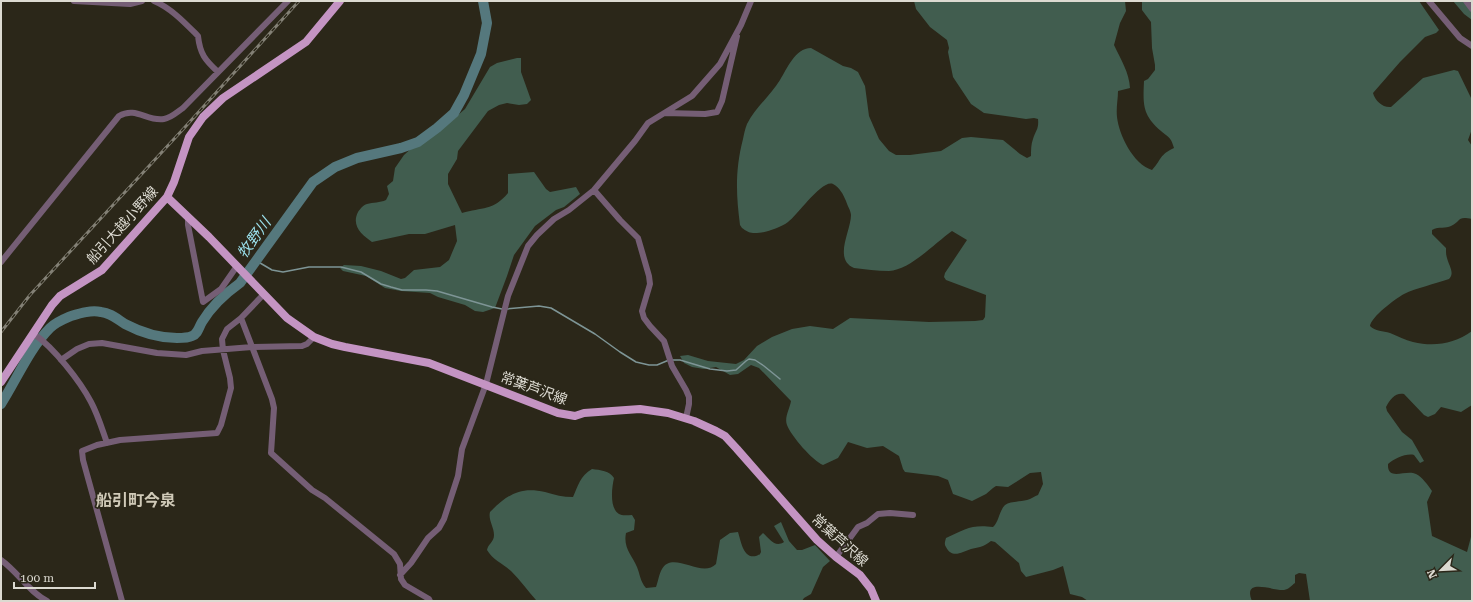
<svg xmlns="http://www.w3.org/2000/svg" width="1473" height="602" font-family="'Roboto Serif','Noto Sans JP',serif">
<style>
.forest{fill:#415d4f}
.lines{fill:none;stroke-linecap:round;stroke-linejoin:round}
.stream{stroke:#7e9596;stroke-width:1.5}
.river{stroke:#55787d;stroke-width:10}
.minor{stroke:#755e75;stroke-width:6}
.major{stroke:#c494c3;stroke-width:8}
.rail-casing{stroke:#838075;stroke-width:3}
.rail{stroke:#2b2719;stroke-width:1.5;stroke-dasharray:4.5;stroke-linecap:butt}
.labels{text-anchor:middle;stroke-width:3.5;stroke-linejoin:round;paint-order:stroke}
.street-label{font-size:14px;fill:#dcdad1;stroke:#2b2719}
.water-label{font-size:15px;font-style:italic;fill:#9adfea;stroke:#2b2719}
.quarter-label{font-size:16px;font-weight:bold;fill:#d0cab8;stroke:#2b2719}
</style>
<rect width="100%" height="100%" fill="#2b2719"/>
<path class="forest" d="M914,1H1125L1126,11L1120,23L1114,45C1121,60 1129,72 1130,88L1118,91C1118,99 1116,108 1117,117C1119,135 1133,164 1152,170C1162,159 1159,155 1174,148C1171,137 1169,138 1161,131C1142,115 1143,104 1144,81L1148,79L1155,70V65L1152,48L1151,22L1142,10V1H1419L1439,30L1436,33L1425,37L1400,62L1373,93C1375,101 1383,108 1391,107L1423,78L1454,70L1458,71L1472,100V129L1468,140L1472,146V219C1456,216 1462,221 1451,226C1446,229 1439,226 1432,230V234L1446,248C1446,252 1446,255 1447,258C1449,266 1455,273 1449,279C1435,284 1416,288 1404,294C1395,299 1371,317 1370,326C1375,331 1383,331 1390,333C1398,336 1405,340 1413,342C1434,347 1454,344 1472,331V405L1461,412L1441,407L1435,414L1428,417L1424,415L1404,394C1396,392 1390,399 1386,407L1387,411L1402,432L1412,440L1424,461L1420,463L1414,455C1406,453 1394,459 1388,464C1387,482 1406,469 1416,474C1422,477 1428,485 1432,491L1427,502L1432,536L1467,552L1472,533V601H1310L1306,574L1299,573L1295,575V583C1291,586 1289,589 1284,590C1273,591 1242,577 1252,601H1088L1082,597L1070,594L1063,566L1053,570L1026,577L1021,571L1019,563L995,542L991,541C988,543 984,546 980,547C977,548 974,548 971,549C962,552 952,559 946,547C944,544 945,542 946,538C965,529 972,524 993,527C999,522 999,511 1005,505C1010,501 1020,502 1027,500C1031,499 1035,496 1038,495L1043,484L1041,472L1030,473L1008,487L996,486L993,488L986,494L972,501L953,494L948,480L938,476L905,472L903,469L899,456L883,446L867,448L848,442L838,458L823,465C813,461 791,436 787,425C784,418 790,408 791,401L759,368L751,365L738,374L730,375L716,367L704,369L692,367L684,363L680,356L688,355L708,361L736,364L744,360L757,346L772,337L792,329L810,326L833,329L850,318L929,322L975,321L983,320L985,317L986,295L946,280L944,277L945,273L967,240L952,231C935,243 910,270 889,271C877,271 865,269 854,268C833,259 851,231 851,215C851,211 847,205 846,201C843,194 840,188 833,184C822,179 797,216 788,222C780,228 762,234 753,233C749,233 745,230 742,228L740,225C736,194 735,170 743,139C744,134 745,129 747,124C755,108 771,95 780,80C787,69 795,48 811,48L843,66L851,68L858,72L865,86L869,116L879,139L889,151L896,155H910L941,151L962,138L971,137L1003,140L1020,154L1027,158L1031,156C1031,150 1031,144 1033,139C1036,130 1039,129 1038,119L1034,118L1026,119L984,113L971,104L953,77L948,52L949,48L947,40L930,27L916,9Z
M1453,1H1472V20L1464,14Z
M517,58H521V72L531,100L527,104L519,105L507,103L499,105L488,111L458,151L457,159L448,174V184L462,213C482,207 493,211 508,193V174L534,172L546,189L550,192L576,187L580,194L564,207L556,210L535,226L514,255L507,276L495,308L483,312L475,311L465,305L438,297L430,293L401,291L385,288L366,276L343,271L340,268L344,265L361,266L381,271L401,279L405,278L414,270L440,267L449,260L457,241L455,225L425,234H409L372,242C362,235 351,226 358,212C360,209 363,205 367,204C373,202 380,203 386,200L389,194L387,186L393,181L395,168L404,155L415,145L436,134L465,109L490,67L497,63Z
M592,469C600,470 610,471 614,478C612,487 609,508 619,514C622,516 628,515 632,515L635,520L634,530L626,533C623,548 632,555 637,567C640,574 640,581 646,588L656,587C658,582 659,574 662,569C673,550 702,579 716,564L720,540L730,533L738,532C741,541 743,559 756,556C760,554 759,556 761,552L759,537L763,533C770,539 775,548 784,542L774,526L781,522L789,541L797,550H802L815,545L830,561L823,567L811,594L804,598L802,601L536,600C528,591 520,580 511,571C502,563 493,560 487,550C488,544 494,542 494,535C494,527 488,520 490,512C507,495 520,486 545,492C555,495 563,497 573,497C578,486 580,476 592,469Z"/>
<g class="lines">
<path class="stream" d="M255,260L272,270L283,272L309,267H341L361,272L381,284L391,287L402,290H426L437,291L492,307L502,309
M506,309L539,306L551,308L595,334L620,352L636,362L649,365H657L669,360
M673,360H680L710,369L727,371L736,370L746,361L749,359L755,360L764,366L780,379"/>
<path class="river" d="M1,404C17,379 29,349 50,328C56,322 64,319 71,316C81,313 91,310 101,312C111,313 117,319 125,324C142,333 158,338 177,338C182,338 188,338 192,336C198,334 199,327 202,322C211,307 226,293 240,283L313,182L335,167L357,158L401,148L418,142L437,128L454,113L464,95L481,54L487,23L483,1"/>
<path class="minor" d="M74,1L130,4L142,1
M154,1C171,8 185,23 198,36C200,54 205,60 218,72
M1429,1L1460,38L1472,46
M1466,1L1472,9
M665,113L705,114L717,112L722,101L737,36
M594,190L620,220L638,238L649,276L650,284L642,311L644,318L650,326L664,341L672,366L686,390L689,397V404L686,418
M188,217V225L203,302L221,289L237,266
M1,262L119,116C136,106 147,122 164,119C171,118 177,112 183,108L288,1
M241,318L272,399L274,408L271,453L312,490L325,498L394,554L400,564L401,579L405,585L429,599L430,601
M34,334C54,348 80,381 91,402C98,415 102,429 107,443
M61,360L77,349L89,344L102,343L157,353L186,355L202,351L252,347L302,346L307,344L314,337
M836,557L858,527L867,523L878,514L890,513L913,515
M1,560C18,572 29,592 47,601
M400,575L411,563L428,538L439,528L444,519L458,476L462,449L486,384L508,296L528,246L537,235L554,219L569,210L594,190L635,141L648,123L692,96L720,64L741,25L751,1
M122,601L83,460L82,451L97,445L120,440L217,433L221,425L231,388L230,378L223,350L222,339L227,329L241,318L264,294"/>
<path class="major" d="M167,197L209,237L287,318L314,337L332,344L345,347L429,363L558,413L575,416L584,413L640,409L668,413L694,421L716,431L725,436L737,449L817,540L836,557L860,575L871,589L876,601
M1,382L52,305L60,296L102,270L167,197L174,182L189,137L203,117L223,98L306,42L340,1"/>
<defs>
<path id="rail" d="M1,332L30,295L186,126L299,1"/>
</defs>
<use href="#rail" class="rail-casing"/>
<use href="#rail" class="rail"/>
</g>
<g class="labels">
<g class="street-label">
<text transform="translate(122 225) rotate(-48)" y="5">船引大越小野線</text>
<text transform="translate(534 388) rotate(20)" y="5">常葉芦沢線</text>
<text transform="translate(840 540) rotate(42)" y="5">常葉芦沢線</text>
</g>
<g class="water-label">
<text transform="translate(254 238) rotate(-54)" y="5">牧野川</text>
</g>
<g class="quarter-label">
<text x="136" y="506">船引町今泉</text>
</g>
</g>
<rect width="1473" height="602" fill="none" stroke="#dcdad1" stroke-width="4"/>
<g transform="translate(1441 570) rotate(246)" stroke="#2b2719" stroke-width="3" paint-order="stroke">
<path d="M0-3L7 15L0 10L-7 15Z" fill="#dcdad1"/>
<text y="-6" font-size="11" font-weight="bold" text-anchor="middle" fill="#dcdad1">N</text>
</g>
<path d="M14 582v6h81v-6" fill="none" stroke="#dcdad1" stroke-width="2"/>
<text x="20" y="582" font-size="12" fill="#dcdad1" stroke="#2b2719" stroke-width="3" paint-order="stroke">100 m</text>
</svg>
